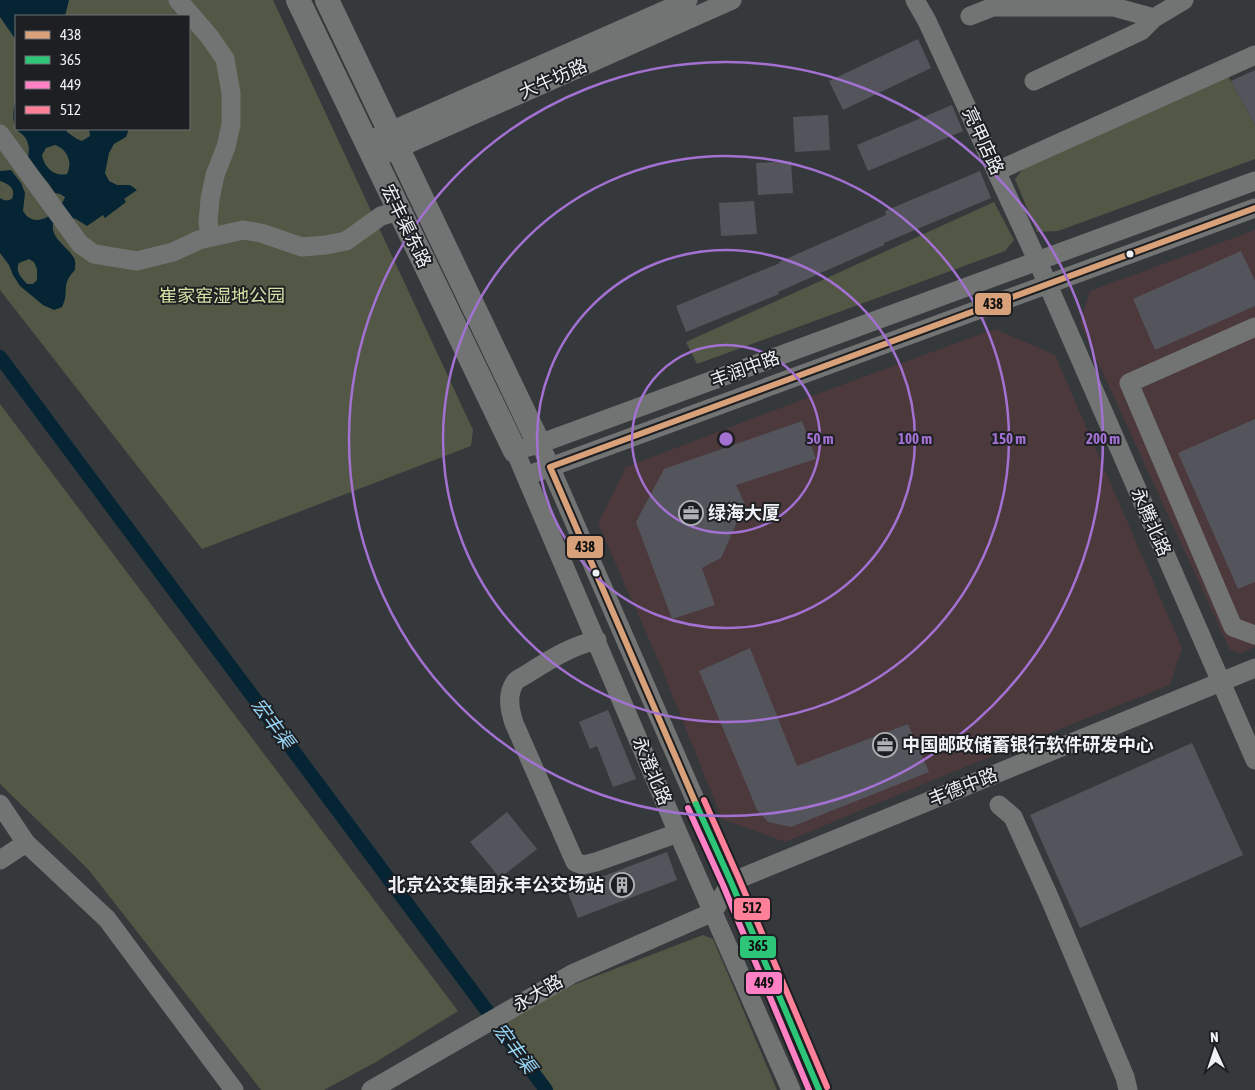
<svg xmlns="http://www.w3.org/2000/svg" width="1255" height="1090" font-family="'Asap Condensed','Noto Sans SC',sans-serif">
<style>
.commercial{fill:#4b393b}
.green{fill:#535745;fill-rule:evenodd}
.water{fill:#052534;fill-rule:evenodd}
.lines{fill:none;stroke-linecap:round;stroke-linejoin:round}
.canal{stroke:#052534;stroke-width:14}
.building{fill:#54555c}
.minor{stroke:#727473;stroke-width:19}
.major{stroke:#727474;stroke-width:24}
.bus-1-casing{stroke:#1d1f22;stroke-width:10}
.bus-2-casing{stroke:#1d1f22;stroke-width:10}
.bus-3-casing{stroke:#1d1f22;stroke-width:10}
.bus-4-casing{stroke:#1d1f22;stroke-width:10}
.bus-1{stroke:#d9a179;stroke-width:6}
.bus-2{stroke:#2dc577;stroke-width:6}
.bus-3{stroke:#ff80c5;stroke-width:6}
.bus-4{stroke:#ff8098;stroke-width:6}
.ring{fill:none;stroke:#a371d2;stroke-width:2.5}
.bus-dot{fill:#edf0f5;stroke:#1d1f22;stroke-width:2}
.labels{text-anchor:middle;stroke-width:4;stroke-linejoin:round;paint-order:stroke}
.street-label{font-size:18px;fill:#edf0f5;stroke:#1d1f22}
.park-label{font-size:18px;fill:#d4e1a5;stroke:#1d1f22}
.poi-label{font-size:18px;font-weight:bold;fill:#edf0f5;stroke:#1d1f22;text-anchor:start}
.water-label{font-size:19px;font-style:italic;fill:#96d5f6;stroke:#1d1f22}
.centre{fill:#a371d2;stroke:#1d1f22;stroke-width:2.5}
.ring-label{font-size:15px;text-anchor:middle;font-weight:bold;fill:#a371d2;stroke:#1d1f22;stroke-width:4;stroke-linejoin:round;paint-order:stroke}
.line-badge{stroke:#1d1f22;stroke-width:2}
.pale-badge-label{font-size:14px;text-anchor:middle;font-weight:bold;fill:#111}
</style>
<rect width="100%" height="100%" fill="#36393c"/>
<path class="commercial" d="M1255,230V647L1241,653L1230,650L1080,323L1090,291Z
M995,329L1055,355L1182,648L1170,685L943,776L785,842L722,819L659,662L598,523L626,467L809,397Z"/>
<path class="green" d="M0,0H273L473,430L471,446L202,549L0,290ZM16,16H189V129H16Z
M1228,76L1255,125V159L1058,231L1037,232L1015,179L1027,164Z
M994,202L1014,240L1005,251L697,364L686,342Z
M0,404L458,1011L376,1062L324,1090H261L88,869L2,786L0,783Z
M703,935L713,939L777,1090H543L506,1022L565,988Z"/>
<path class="water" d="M0,0H69L65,16H16V40L0,17Z
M16,100V129H66L67,132L77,139L82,141L90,136L89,129H129L126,137L114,144L109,153L105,173L109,181L117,185H130L137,190L124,199L126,202L105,218L103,215L87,226L76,219L65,216L53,224C51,239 67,246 74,258C76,262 75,266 75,270C60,285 70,292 62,307L54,310L43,305L20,286L13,275L9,265L0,253V198C4,201 7,201 12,199C16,188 9,184 0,181V171L11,170L21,183L25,193L23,211C25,213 26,216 28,217C42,227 61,209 65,197L60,194L55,193L49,184L28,160C28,154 30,149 28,144C26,134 19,134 16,128C12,121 13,107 16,100ZM55,145C67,149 73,162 67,174C54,177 44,167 42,155L46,148ZM29,259L34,262L37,269V280L33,284H27C21,277 15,272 19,263Z"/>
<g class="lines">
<path class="canal" d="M0,357L546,1090"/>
</g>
<path class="building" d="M918,39L931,68L843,110L829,81Z
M1255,70V125L1231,81Z
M952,105L963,131L868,171L857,145Z
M828,115L830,150L795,152L793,117Z
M791,161L793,193L758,195L756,163Z
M980,171L991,198L884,243V245L778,292L779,294L686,332L676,306L780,263L779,262L886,215L885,211Z
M754,201L757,234L721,236L719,203Z
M1241,251L1255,281V306L1155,350L1133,299Z
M1255,419V582L1238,589L1178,453Z
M802,421L816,459L736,485L745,504L721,558L702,568L715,605L672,619L636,522L664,469Z
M750,648L797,766L908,724L929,772L791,827L768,822L757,810L699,671Z
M608,710L636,779L613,787L597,746L590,749L579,722Z
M1192,743L1243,855L1080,928L1030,815Z
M507,812L537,849L500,878L470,842Z
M667,852L677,880L578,918L567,890Z"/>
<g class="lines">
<path class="minor" d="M178,0L209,36L225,59L231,93V125L226,147L215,175L210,199L208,222L210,237
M915,0L927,21L1038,262L1255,760
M970,16L993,7H1114L1154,18
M1034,81L1141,31L1154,18L1184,0
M0,134L80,244L94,254L137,261L173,252L199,240L243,230L261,233L302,247L326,245L346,241L381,216L399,211
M366,142L688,0
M374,159L732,0
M997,171L1255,55
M1255,327L1129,383L1233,627L1255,635
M545,455L731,882L819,1090
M526,476L1255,208
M597,640C571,646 549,660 527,674C524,676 517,679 515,682C506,695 510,711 514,723L575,862L583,865L596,862L678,833
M0,804L26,843L107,919L234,1090
M999,805L1013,817L1050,899L1125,1077L1128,1090
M0,860L26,843
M371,1090L572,974L713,912L731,882L1255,668
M791,1090L678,833L515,451L539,444L1255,181"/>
<path class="major" d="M298,0L515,451
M327,0L539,444"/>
<defs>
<path id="bus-1" d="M696,804L550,467L1255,208"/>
<path id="bus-2" d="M696,804L731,882L819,1090"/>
<path id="bus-3" d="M688,808L723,885L809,1090"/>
<path id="bus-4" d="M704,800L739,879L827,1087"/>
</defs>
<use href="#bus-1" class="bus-1-casing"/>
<use href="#bus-2" class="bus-2-casing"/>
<use href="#bus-3" class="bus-3-casing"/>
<use href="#bus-4" class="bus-4-casing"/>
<use href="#bus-1" class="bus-1"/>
<use href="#bus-2" class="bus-2"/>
<use href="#bus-3" class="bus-3"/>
<use href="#bus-4" class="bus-4"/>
</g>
<g class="ring">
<circle cx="726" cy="439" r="94"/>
<circle cx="726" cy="439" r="189"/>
<circle cx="726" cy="439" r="283"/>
<circle cx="726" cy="439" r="377"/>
</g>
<defs>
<symbol id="office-ring" viewBox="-11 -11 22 22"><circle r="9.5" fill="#1d1f22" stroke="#adb0b4" stroke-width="1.5"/><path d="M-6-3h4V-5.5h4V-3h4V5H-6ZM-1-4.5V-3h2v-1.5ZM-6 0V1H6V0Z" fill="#adb0b4"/></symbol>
<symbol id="building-ring" viewBox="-11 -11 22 22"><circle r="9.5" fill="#1d1f22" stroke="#adb0b4" stroke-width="1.5"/><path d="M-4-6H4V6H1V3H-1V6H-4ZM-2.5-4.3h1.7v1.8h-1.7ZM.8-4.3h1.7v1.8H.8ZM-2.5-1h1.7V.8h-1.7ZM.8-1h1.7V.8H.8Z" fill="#adb0b4"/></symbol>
</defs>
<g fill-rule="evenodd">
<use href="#office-ring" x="677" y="499" width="28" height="28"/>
<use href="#office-ring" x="871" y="731" width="28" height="28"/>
<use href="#building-ring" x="608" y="871" width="28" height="28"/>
</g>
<g class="bus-dot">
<circle cx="1130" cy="254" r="4.5"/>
<circle cx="596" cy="573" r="4.5"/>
</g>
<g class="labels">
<g class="street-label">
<text transform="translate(553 79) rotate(-24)" y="6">大牛坊路</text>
<text transform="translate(983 141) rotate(65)" y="6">亮甲店路</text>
<text transform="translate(406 226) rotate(64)" y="6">宏丰渠东路</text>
<text transform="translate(745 369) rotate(-20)" y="6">丰润中路</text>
<text transform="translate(1151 522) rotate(66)" y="6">永腾北路</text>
<text transform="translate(652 771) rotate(67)" y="6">永澄北路</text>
<text transform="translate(963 787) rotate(-22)" y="6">丰德中路</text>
<text transform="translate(538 993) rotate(-30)" y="6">永大路</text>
</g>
<g class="park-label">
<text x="222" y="302">崔家窑湿地公园</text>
</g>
<g class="poi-label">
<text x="708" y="519">绿海大厦</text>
<text x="902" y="751">中国邮政储蓄银行软件研发中心</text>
<text x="604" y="891" text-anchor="end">北京公交集团永丰公交场站</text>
</g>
<g class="water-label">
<text transform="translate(273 723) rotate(53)" y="7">宏丰渠</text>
<text transform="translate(515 1048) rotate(53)" y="7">宏丰渠</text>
</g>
</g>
<circle cx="726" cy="439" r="8" class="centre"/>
<g class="ring-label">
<text x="820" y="444">50 m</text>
<text x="915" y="444">100 m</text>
<text x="1009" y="444">150 m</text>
<text x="1103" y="444">200 m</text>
</g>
<g class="line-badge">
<rect x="974" y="292" width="38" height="24" rx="5" fill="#d9a179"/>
<rect x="566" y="535" width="38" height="24" rx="5" fill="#d9a179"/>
<rect x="733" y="897" width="38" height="24" rx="5" fill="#ff8098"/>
<rect x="739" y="935" width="38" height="24" rx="5" fill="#2dc577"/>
<rect x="745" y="971" width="38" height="24" rx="5" fill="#ff80c5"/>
</g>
<g class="pale-badge-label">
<text x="993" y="309">438</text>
<text x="585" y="552">438</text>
<text x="752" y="913">512</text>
<text x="758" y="951">365</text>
<text x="764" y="988">449</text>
</g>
<rect x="15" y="15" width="175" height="115" fill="#1d1f22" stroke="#707376"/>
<rect x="25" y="31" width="25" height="8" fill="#d9a179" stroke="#707376"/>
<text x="60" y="40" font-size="15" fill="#edf0f5">438</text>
<rect x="25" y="56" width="25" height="8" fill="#2dc577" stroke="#707376"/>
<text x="60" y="65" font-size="15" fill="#edf0f5">365</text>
<rect x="25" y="81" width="25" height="8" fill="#ff80c5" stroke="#707376"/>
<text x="60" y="90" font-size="15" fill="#edf0f5">449</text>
<rect x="25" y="106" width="25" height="8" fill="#ff8098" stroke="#707376"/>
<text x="60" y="115" font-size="15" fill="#edf0f5">512</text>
<g transform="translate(1215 1050) rotate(357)" stroke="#1d1f22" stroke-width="4" paint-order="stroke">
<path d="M0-4L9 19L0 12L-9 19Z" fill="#edf0f5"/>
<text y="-8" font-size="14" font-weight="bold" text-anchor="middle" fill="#edf0f5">N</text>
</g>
</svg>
